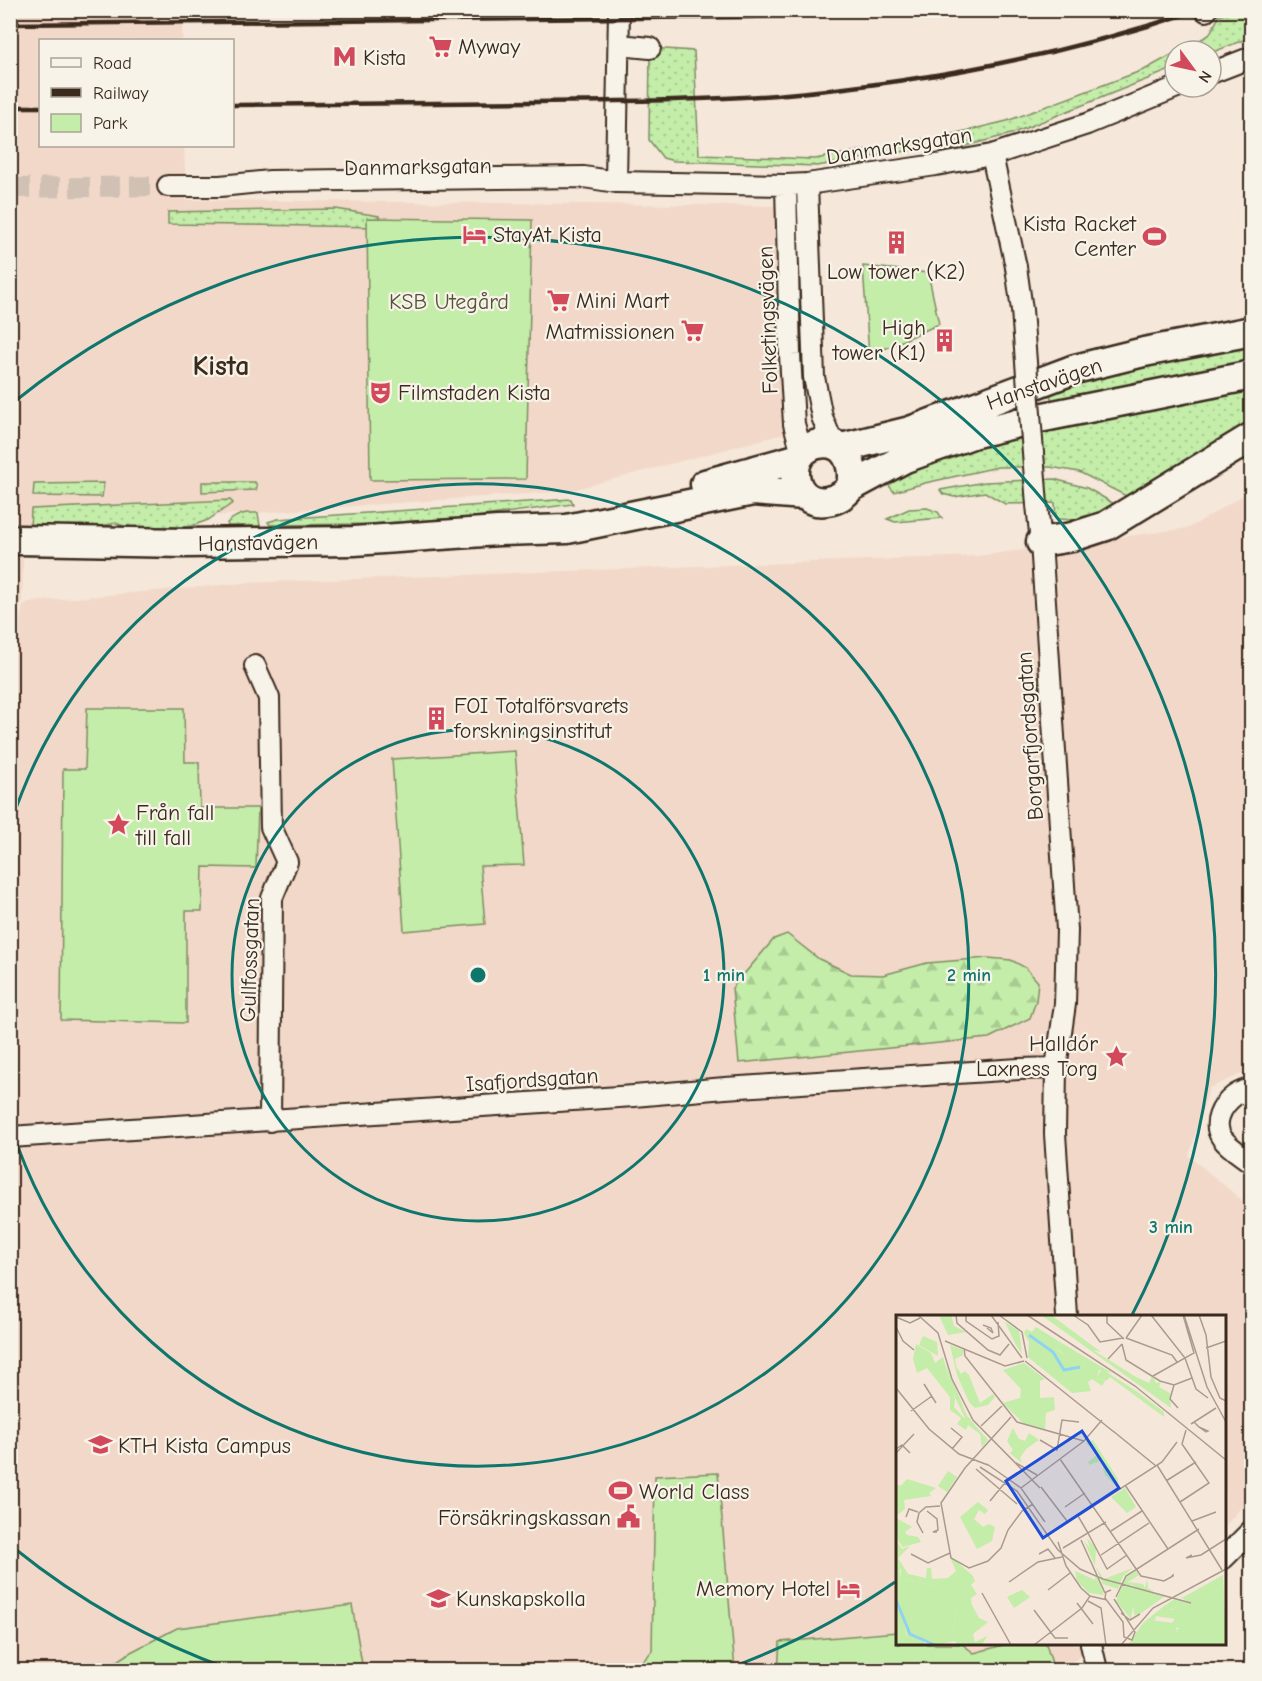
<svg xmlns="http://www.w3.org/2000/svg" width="1262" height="1681" font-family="'Comic Neue',sans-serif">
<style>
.built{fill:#f2d8c8}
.grass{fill:url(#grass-dots);stroke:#7f8c64;stroke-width:1.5}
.forest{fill:url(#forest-firs);stroke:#7f8c64;stroke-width:1.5}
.green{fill:#c3eda9;stroke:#7f8c64;stroke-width:1.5}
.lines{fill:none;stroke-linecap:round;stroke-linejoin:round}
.street-tunnel{stroke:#d0c1b4;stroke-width:20;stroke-dasharray:20 10;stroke-linecap:butt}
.street-casing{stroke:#3b2a1e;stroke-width:24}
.secondary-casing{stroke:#3b2a1e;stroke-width:33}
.street{stroke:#f7f3e8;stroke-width:20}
.secondary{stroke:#f7f3e8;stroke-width:28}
.rail{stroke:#3b2a1e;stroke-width:4.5}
.street-bridge-casing{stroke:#3b2a1e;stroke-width:24;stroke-linecap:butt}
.street-bridge{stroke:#f7f3e8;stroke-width:20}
.ring{fill:none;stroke:#0f766e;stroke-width:3}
.labels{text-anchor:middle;stroke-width:4.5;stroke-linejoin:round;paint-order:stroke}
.poi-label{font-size:22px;fill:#3b2a1e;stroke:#f7f3e8;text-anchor:start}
.street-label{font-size:22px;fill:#3b2a1e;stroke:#f7f3e8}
.park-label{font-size:22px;fill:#56513a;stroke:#f7f3e8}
.district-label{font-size:28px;font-weight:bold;fill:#3b2a1e;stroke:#f7f3e8}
.inset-river{fill:none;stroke:#90d2f1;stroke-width:3}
.inset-road{fill:none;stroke:#ab9b8e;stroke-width:1.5}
.view{fill:#1d4ed8;fill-opacity:0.15;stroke:#1d4ed8;stroke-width:3}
.inset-edge{fill:none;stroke:#3b2a1e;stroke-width:3}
.centre{fill:#0f766e;stroke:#f7f3e8;stroke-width:3}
.ring-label{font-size:18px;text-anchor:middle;font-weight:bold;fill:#0f766e;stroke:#f7f3e8;stroke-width:4.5;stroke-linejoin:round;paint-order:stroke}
</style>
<defs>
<pattern id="grass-dots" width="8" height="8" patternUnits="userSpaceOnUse" patternTransform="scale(1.5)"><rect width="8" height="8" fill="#c3eda9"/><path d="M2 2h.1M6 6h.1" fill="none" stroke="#a8cb91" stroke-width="1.8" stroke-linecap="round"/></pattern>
<pattern id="forest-firs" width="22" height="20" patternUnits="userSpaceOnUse" patternTransform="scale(1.5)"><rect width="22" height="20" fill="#c3eda9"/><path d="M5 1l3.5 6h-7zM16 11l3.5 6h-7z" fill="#a8cb91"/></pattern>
</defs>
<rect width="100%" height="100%" fill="#f5e7d9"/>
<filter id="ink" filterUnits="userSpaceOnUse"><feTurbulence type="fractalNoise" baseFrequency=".0167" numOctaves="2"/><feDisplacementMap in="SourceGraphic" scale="12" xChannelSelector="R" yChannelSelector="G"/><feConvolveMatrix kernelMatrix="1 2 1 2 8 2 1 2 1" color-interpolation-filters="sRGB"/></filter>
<g filter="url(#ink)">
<path class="built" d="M11,11H182V40H40V146H184L186,200L784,206L787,433L568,491L24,529L22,599L11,639Z
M1251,491V1070L1209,1088L1189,1156L1251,1208V1496L1225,1526L1224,1316H898V1644H1096L1062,1670H11L10,672L23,606L31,602L244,583L978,556L1189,528Z"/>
<path class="grass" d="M1237,10L1251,11V37L1211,53V51H1179L1209,35L1220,15Z
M650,48L694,51L699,155L815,159L924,139V148L817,166L674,161L663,158L649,140Z
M1175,53V68L1011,134L950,150L948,135L1007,121L1146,69Z
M336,209L379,216V227L168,224V212Z
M1251,343V368L1053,406L1049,390L1119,368Z
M1251,385V425L1130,498L1079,472L1050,467H998L925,483L894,492L887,483L984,440Z
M1054,479L1087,488L1116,505L1081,520L1056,519L1055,503L1005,504L985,492L954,497L943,494L940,490L985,482Z
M202,482H255L257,486L256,490L202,492Z
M104,483L102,497L33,496L34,484Z
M571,499L573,504L475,517L370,524L270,525L268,522L278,519Z
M230,500L233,503L208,520L189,527H126L116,523L96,527L30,529L31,509Z
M927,508L938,512L942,518L895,522L887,519L909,509Z
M246,513H258L260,526H228L227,523C232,518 238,515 246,513Z"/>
<path class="forest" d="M787,934L819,959L851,974L883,975L927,963L988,958L1011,960L1026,968L1038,982L1036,1001L1030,1018L989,1038L739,1063L732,988L774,939Z"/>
<path class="green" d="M367,218L532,220L526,479L370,480Z
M863,266L928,273L939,324L869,356Z
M87,708H184L185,762H199L200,808H258L256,868L203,867L202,911H186V1023L61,1020L63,769H85Z
M515,751L524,865L480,866L485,924L404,931L392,759Z
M718,1473L735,1670H635L652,1651L655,1476Z
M352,1605L362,1664L405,1670H103L129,1653L177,1628Z
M897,1632L898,1644H962L974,1653L1007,1644H1046L1054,1670H778L780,1642Z"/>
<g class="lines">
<path class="street-tunnel" d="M10,188L168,186"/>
<defs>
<path id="street" d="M1206,11L1207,10
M619,45L650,48
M1211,73L1252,57
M992,155L1016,267
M616,182L619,10
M807,184L814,377L822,417L834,446
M786,185L790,355L794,424L802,453
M168,186H220L270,181L584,177L616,182L786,185L807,184L936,165L992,155L1087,124L1177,87
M1037,505L1041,542L1067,930L1065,1004L1056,1068L1055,1134L1067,1316
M255,666L269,698L271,827L287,862L272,898L270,1121
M1252,1088C1246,1090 1239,1092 1234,1096C1221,1106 1212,1124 1222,1138C1229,1148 1242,1155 1252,1163
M10,1137L634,1096L725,1088L1019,1069L1056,1068
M1224,1558L1252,1530
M1091,1644L1097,1670"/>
<path id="secondary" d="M841,448L910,431L1075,369L1144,352L1252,331
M705,484L796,459
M851,487C855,465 846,438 818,444C781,453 792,507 827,501C838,499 844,495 851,487L905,458L972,434L1039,418L1252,375
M18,540L185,543L354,541L498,531L567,529L753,491L804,495
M1041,542L1072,537L1106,526L1252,437"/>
</defs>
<use href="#street" class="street-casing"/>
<use href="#secondary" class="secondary-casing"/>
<use href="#street" class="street"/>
<use href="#secondary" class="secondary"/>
<path class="rail" d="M10,24L744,17L793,16L882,10
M232,105C334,104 435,103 536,102C616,101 696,101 776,95C918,83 1062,56 1198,10
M10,107H40"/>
<defs>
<path id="street-bridge" d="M1016,267L1022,310L1037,505"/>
</defs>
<use href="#street-bridge" class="street-bridge-casing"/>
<use href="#street-bridge" class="street-bridge"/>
</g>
</g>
<g class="ring">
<circle cx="478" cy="975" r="246"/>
<path d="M11 823A491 491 0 1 1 11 1127"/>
<path d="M895 1582A737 737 0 0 1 724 1670M232 1670A737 737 0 0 1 14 1548M14 402A737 737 0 0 1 1132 1315"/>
</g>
<defs>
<symbol id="supermarket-bare" viewBox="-9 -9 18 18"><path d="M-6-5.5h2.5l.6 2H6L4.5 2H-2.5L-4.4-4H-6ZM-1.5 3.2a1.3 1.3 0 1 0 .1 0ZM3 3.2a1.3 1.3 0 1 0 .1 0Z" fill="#d1495b" stroke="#f7f3e8" stroke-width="2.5" paint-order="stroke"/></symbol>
<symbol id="metro-bare" viewBox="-9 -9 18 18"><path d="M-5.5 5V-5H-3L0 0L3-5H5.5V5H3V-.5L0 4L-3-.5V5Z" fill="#d1495b" stroke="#f7f3e8" stroke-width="2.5" paint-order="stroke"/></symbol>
<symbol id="hotel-bare" viewBox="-9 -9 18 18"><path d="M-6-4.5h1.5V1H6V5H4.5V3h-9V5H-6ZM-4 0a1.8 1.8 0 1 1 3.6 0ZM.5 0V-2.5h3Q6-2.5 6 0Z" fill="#d1495b" stroke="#f7f3e8" stroke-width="2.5" paint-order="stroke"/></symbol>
<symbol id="stadium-bare" viewBox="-9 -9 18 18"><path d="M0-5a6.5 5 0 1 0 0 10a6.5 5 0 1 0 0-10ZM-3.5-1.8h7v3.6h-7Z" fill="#d1495b" stroke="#f7f3e8" stroke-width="2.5" paint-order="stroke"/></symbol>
<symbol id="building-bare" viewBox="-9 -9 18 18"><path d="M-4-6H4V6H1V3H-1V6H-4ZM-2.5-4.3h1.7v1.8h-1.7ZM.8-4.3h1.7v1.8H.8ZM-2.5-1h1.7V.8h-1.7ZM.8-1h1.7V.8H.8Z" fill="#d1495b" stroke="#f7f3e8" stroke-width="2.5" paint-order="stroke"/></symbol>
<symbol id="theatre-bare" viewBox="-9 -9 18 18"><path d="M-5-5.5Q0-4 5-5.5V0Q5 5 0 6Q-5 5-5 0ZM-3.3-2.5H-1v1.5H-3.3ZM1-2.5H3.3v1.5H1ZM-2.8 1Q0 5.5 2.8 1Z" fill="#d1495b" stroke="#f7f3e8" stroke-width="2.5" paint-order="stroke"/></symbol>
<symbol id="sight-bare" viewBox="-9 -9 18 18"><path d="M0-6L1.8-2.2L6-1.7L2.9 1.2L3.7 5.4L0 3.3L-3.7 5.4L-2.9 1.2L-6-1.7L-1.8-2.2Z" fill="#d1495b" stroke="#f7f3e8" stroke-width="2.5" paint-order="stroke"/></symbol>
<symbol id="university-bare" viewBox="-9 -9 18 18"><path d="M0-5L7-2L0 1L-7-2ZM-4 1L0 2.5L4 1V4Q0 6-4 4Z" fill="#d1495b" stroke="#f7f3e8" stroke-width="2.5" paint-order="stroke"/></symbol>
<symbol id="civic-bare" viewBox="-9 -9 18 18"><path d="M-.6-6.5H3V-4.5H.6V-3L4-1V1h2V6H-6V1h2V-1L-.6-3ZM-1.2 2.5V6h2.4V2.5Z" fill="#d1495b" stroke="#f7f3e8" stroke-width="2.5" paint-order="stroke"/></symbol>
<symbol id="school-bare" viewBox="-9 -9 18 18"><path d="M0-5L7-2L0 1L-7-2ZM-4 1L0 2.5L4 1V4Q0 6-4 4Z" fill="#d1495b" stroke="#f7f3e8" stroke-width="2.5" paint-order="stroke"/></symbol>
</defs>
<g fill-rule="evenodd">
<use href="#supermarket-bare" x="424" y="30" width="33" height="33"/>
<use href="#metro-bare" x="328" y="40" width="33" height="33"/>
<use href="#hotel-bare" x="458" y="218" width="33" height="33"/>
<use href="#stadium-bare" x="1138" y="220" width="33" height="33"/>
<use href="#building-bare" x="880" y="226" width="33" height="33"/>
<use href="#supermarket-bare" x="542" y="284" width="33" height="33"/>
<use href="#supermarket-bare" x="676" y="314" width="33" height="33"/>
<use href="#building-bare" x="928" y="324" width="33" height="33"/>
<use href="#theatre-bare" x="364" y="376" width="33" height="33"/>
<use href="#building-bare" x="420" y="702" width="33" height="33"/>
<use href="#sight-bare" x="102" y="808" width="33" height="33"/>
<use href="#sight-bare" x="1100" y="1040" width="33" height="33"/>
<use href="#university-bare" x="84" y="1428" width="33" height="33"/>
<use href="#stadium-bare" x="604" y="1474" width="33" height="33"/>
<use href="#civic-bare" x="612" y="1500" width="33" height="33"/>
<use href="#hotel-bare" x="832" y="1572" width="33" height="33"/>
<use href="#school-bare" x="422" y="1582" width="33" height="33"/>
</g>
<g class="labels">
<g class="poi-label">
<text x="458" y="54">Myway</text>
<text x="363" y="65">Kista</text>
<text x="1136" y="231" text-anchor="end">Kista Racket<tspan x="1136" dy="25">Center</tspan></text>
<text x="493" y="242">StayAt Kista</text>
<text x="896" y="279" text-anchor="middle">Low tower (K2)</text>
<text x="576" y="308">Mini Mart</text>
<text x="926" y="335" text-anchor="end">High<tspan x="926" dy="25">tower (K1)</tspan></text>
<text x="675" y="339" text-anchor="end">Matmissionen</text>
<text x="398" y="400">Filmstaden Kista</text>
<text x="454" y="713">FOI Totalförsvarets<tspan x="454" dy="25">forskningsinstitut</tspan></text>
<text x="136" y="820">Från fall<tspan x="136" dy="25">till fall</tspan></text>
<text x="1098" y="1051" text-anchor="end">Halldór<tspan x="1098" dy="25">Laxness Torg</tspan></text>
<text x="118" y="1453">KTH Kista Campus</text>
<text x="639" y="1499">World Class</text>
<text x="611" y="1525" text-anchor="end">Försäkringskassan</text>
<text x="830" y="1596" text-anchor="end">Memory Hotel</text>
<text x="456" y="1606">Kunskapskolla</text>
</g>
<g class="street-label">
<text transform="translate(899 145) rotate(-9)" y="8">Danmarksgatan</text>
<text transform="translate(418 166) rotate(-1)" y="8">Danmarksgatan</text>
<text transform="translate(767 320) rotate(-92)" y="8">Folketingsvägen</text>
<text transform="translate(1044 383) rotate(-19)" y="8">Hanstavägen</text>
<text transform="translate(258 542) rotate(-1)" y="8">Hanstavägen</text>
<text transform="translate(1029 736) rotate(-94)" y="8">Borgarfjordsgatan</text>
<text transform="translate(249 960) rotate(-88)" y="8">Gullfossgatan</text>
<text transform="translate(532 1079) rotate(-4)" y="8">Isafjordsgatan</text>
</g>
<g class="park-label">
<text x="449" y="309">KSB Utegård</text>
</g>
<g class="district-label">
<text x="221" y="375">Kista</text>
</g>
</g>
<g transform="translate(896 1315)">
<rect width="330" height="330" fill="#f5e7d9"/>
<path d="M140,12L159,24L161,35L188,51L194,45L216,58L203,55L201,62L209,66L206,71L196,64L192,67L195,76L176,78L132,42L133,27L128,18L130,14L136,17ZM50,49L71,101L92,125L86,132L84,119L72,110L74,106L68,101L56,76ZM191,223L200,233L199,251L208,264L237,253L227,261L222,274L207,269L188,226L194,233ZM4,254L5,264L42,271L54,281L60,290L57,319L75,315L77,330H62L59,326L39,330L28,325L11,313L6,297L12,330H0V255ZM179,256L199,265L200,261L208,274L207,280L193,278L181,266ZM283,281L296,286V289L291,290L281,284L279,295L269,293L255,305L277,308L282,316L262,318L259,330H232L247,308L268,291L280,283L295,288Z" fill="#c3eda9"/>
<path d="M43,0H55L58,11L70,17L52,20ZM145,0H155L205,37L197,35L240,62L253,68L256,61L260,68L265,67L263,72L274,78L275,93ZM109,7L123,16L126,39L120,30ZM159,24L194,45L192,50L185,51L158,32ZM20,29L35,38L39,48L47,42L59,84L58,92L67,102L75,103L70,115L61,109L65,103L54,95V82L31,53L21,58L17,44ZM54,30L67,35V40L59,44L60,51L65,59L69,56L73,60L84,88L97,79L99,82L92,90L79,93L73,87L61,60ZM143,32L139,39L148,43L149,53L134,40V33ZM128,48L149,64L144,66V83L158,82L159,95L150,98L149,114L128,109L107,88L124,83L125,74L107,55ZM206,54L240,76L268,97V102L214,62L210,66L201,62ZM11,164L40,173L33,178L35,181L8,185L9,194L0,201V169L5,171ZM82,187L92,195L89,199L83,195L78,204L87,212L93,209L99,212L96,226L81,234L64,202ZM0,203L16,212L9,217L11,220L22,222L25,227L7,232L0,223ZM327,260L330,330H259L262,318L276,314L281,317L283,313L273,311L279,304L260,301L259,305H255L258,299L273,289L275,295H279L281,284L296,289L286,283ZM251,264L252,273L258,276L245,275L269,281L241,301L238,299L236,279L239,272L234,269L232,267L247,269L249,273ZM31,293L44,303L36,319L28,305ZM6,297L11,300V313L28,325V330H8L11,321Z" fill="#c3eda9"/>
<path d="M27,21L41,27L42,41L23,30ZM117,113L123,124L129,126L133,118L143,125L130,134L124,143L126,148L114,138L117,135L111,126ZM197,125L222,164V173L209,160L205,145L194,150L192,147L201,140L190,128ZM52,156L61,162L51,177L42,171ZM229,173L240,192L231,198L215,182ZM0,225L6,234L14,231L2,243L12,259L30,263L31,253H35L36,264L52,263L60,256L53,240L77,261L79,266L75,270L81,279L75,283L76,290L83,303L92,307L77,319L79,327L91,321L86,330H77L75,323L69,327L67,319H75V315L61,322L57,319L60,290L42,271L5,264V254L0,255ZM240,256L243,260L232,267L240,276L236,279L239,281L235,304L220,286L229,263ZM126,275L134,282L118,293L111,282ZM270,321L284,330H246L249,325Z" fill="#c3eda9"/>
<path class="inset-river" d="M133,20L157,37L168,55L184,52M0,285L14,319L39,330"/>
<path class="inset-road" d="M22,0L42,18L56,64L77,105L144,173M60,0L61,8L92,35L104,40L113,29M70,0V6L96,24L103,21L102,7M95,0L126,43M103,0L126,17L131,43M131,0L239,71L330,145M177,0L192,10L204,27L227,23M211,0V8L228,24M255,0L289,43L300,74L312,83M288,0L311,72L330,107M303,0L310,20L315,62L324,83L330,86M0,2L14,8L24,3M87,10L95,13L97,18L91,13M0,12L7,26L18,35M230,23L276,40L281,47M230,23L246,0M49,26L109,51L128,46M226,29L230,45L264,66L278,70L296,63M68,33L69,41L121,107L188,126M310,33L330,26M212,44L226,29M129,46L218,117M257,61L298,38L287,0M28,69L40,88M278,70L274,84L282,93M0,73L33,114L63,139L92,150M15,96L36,81M115,102L69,153L45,188L55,243L73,253L92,246L105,233L112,215L126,196L137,189M298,107L303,112L310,117L312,116L303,112M295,109L320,93M85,111L106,91M55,113L66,122L56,134M217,116L260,151M144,125L161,135L166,105L183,107M0,134L6,130L14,138M0,138L18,119M164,144L245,261L268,266L277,261V260L274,263M120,148L141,160M91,149L125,173L149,207M261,150L326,255M84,152L121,176L162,235L184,254L207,264L295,288M80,154L121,189M270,166L300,147M229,170L272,234M145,172L171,206M125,173L188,126L206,105M94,186L112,164M284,187L313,168L286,129L290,115M169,192L189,178M31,196L41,204L42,215L37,217H41M10,202L13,194L22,197M296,206L320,197M215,216L246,196M27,218L21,207L23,198L30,192L44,191M192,218L182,201L266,147L281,127M192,218L211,254L231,240M185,225L209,278M162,227L170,251L185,273L194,281L211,285M167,233L210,207M15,239L32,248L54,238M143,239L152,234L159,243M205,240L253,208M296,240L290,243L305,240L330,224M113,267L142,247L166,242M152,275L174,258M215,275L210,277L209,283L227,307L228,322L236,325L239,317L218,284M86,278L115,330M220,282L230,261L303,214M192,286L205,293L210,330M181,288L197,309M138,295L159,323H172M225,298L234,305L244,299M138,330L186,293L194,281M225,330L257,293L330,254"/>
<path class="view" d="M186,116L223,173L147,223L110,166Z"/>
<rect width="330" height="330" class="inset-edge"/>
</g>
<circle cx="478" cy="975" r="9" class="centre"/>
<g class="ring-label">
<text x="724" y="981">1 min</text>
<text x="969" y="981">2 min</text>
<text x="1171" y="1233">3 min</text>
</g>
<rect width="1262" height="1681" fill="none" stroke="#f7f3e8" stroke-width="36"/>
<rect x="18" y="18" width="1226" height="1645" fill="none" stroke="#3b2a1e" stroke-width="2" filter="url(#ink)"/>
<rect x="39" y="39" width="195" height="108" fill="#f7f3e8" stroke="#aca397" stroke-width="1.5"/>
<rect x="51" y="58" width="30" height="9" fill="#f7f3e8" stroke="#aca397" stroke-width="1.5"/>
<text x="93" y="69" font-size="18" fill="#3b2a1e">Road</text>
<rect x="51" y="88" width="30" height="9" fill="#3b2a1e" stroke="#aca397" stroke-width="1.5"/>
<text x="93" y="99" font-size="18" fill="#3b2a1e">Railway</text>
<rect x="51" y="114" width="30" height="18" fill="#c3eda9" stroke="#aca397" stroke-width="1.5"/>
<text x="93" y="129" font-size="18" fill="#3b2a1e">Park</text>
<g transform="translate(1193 69) rotate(123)"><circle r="28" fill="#f7f3e8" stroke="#aca397" stroke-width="1.5"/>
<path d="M0-4.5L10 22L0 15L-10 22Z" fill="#d1495b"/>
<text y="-9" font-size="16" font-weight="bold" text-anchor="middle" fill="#3b2a1e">N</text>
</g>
</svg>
